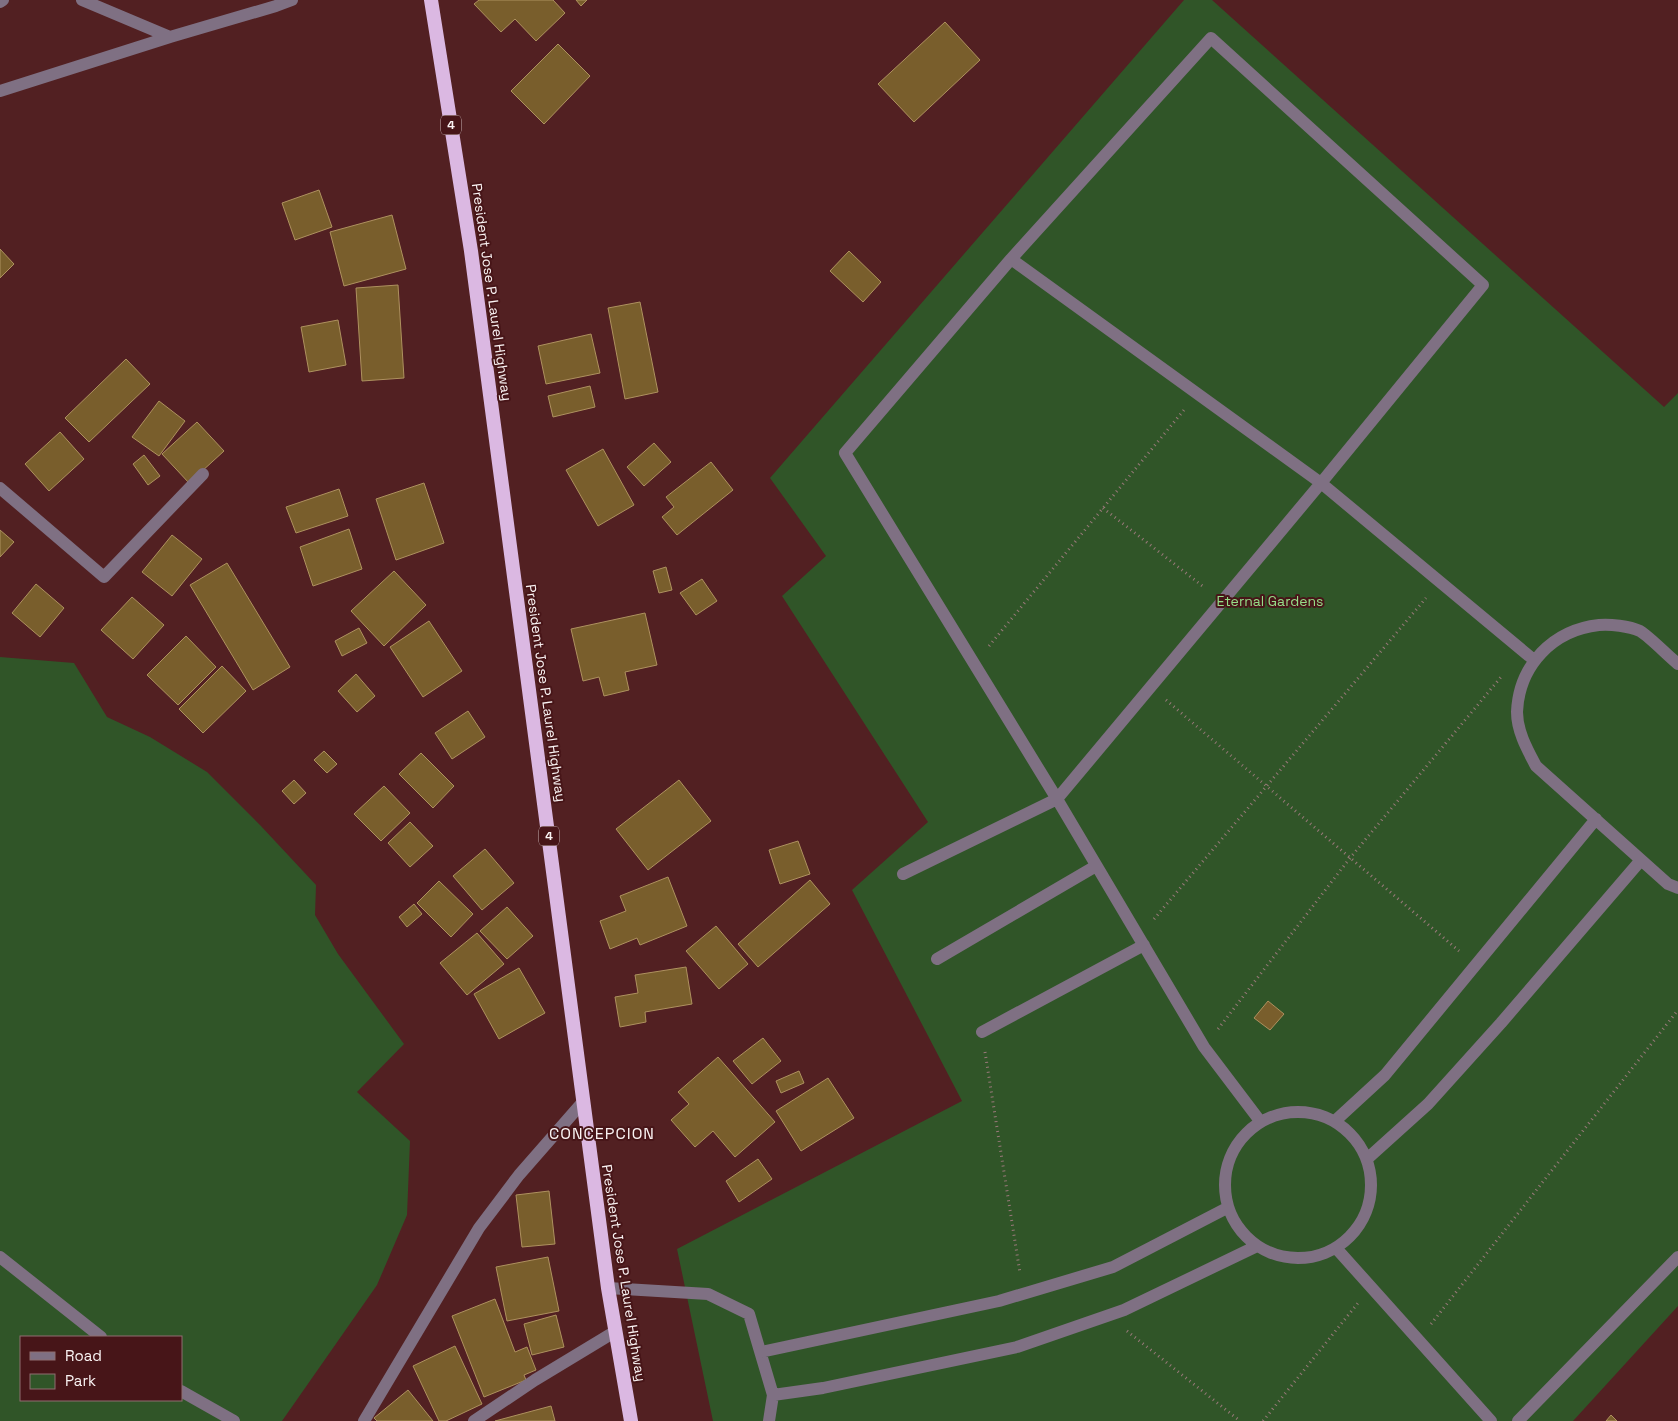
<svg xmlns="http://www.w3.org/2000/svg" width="1678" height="1421" font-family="'Space Grotesk',sans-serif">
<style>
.green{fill:#305528;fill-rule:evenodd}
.building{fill:#795e2c;stroke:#ae915f}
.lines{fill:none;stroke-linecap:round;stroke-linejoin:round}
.path{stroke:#99797a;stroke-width:3;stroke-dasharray:1 4;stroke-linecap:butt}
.service{stroke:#7f7083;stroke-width:12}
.minor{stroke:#7f7083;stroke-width:12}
.trunk{stroke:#dbb8e2;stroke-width:14}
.labels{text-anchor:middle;stroke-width:4;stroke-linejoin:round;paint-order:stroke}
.shield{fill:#471518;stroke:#c4b0b1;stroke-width:1}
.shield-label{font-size:12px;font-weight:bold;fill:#faf3f3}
.street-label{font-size:14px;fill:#faf3f3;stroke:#471518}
.park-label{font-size:14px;fill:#96dd88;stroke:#471518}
.quarter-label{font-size:16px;letter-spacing:1px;fill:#faf3f3;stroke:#471518}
</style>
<rect width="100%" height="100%" fill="#522022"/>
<path class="green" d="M1184,0H1212L1664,407L1678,393V1306L1573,1421H713L677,1249L962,1101L852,890L928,822L782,596L826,556L770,478Z
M0,657L74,663L107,717L150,737L207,772L260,825L316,885L315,915L338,954L404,1044L357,1092L410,1141L407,1215L377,1285L282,1421H0ZM21,1337H181V1400H21Z"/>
<path class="building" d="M479,0H553L565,13L536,41L515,19L501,32L474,4Z
M576,0H587L581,6Z
M945,22L980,60L914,122L878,84Z
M558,44L590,76L544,124L511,91Z
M319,190L332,227L295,240L282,203Z
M392,215L406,269L344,286L330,232Z
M0,249L14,264L0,278Z
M849,251L881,282L863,302L830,271Z
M398,285L404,378L362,381L356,288Z
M640,302L658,392L625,399L608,308Z
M338,320L346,365L309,372L301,327Z
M591,334L600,373L546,384L538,346Z
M126,359L150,384L89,442L65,418Z
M590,386L595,407L553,417L548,396Z
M159,401L185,421L159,456L132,437Z
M197,422L224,451L189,483L162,454Z
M60,432L84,459L49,491L25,464Z
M654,443L671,462L644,486L627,467Z
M603,449L634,505L598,526L566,470Z
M144,455L160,476L148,485L133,464Z
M711,462L733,490L677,535L662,517L674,507L666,497Z
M424,483L444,543L396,560L376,499Z
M339,489L348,516L296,533L286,507Z
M349,529L362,569L313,586L300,547Z
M0,530L14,542L0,557Z
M172,535L202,559L172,596L142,572Z
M227,563L290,667L253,690L190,585Z
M666,567L672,590L659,593L653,571Z
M394,571L426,605L384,646L351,611Z
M702,579L717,601L696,615L680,593Z
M36,584L64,608L40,637L12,613Z
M132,597L164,625L133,659L101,630Z
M645,613L657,665L625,672L629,690L604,696L599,677L583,681L571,629Z
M429,621L462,671L423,697L390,647Z
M359,628L367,643L342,656L335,641Z
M186,636L216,667L178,705L147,675Z
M222,666L246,691L203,733L179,709Z
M356,674L375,696L357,712L338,691Z
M468,711L485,737L452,759L435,733Z
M324,751L337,764L327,773L314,760Z
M421,753L454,786L433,808L399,774Z
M294,780L306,793L294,804L282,791Z
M679,780L711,821L648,870L616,829Z
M384,786L410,813L381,841L354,814Z
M410,822L433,846L410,867L388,843Z
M798,841L810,874L780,884L769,850Z
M485,849L514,883L482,910L453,876Z
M668,877L687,926L640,945L637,938L610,949L600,921L626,911L620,896Z
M810,880L830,904L758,967L738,944Z
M439,881L473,914L451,937L417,903Z
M414,904L422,914L407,927L399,917Z
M507,907L533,936L507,959L480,931Z
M716,926L748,964L719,989L686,951Z
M477,933L504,964L467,995L440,963Z
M686,967L692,1004L645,1012L646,1022L620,1027L615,997L638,993L635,975Z
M519,968L545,1013L499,1039L474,994Z
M1268,1001L1284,1014L1270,1030L1254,1018Z
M763,1038L781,1061L752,1084L733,1061Z
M718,1057L775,1122L735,1157L713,1131L695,1147L671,1120L689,1104L678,1092Z
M799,1071L804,1083L781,1093L776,1081Z
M828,1078L854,1118L801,1151L776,1111Z
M758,1159L772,1179L739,1202L726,1181Z
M549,1191L555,1244L522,1247L516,1195Z
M548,1257L559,1311L507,1321L496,1267Z
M495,1299L515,1352L527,1347L536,1370L524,1375L526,1380L484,1397L452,1316Z
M556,1315L564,1347L532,1355L524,1324Z
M455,1346L482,1404L446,1421H439L413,1366Z
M408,1390L433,1421H377L374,1418Z
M551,1406L555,1421H495Z
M1611,1415L1617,1421H1606Z"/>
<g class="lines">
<path class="path" d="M1103,508L1205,588
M989,646L1184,410
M1166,700L1459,951
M1154,919L1426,598
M1218,1029L1350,858L1501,677
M985,1052L1020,1273
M1431,1324L1678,1010
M1127,1331L1240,1421
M1263,1421L1358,1303"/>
<path class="service" d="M1678,664C1667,655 1651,638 1640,631C1629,626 1610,624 1599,625C1553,630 1519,665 1517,712C1517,731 1527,749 1536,766L1668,884L1678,888
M903,874L1057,799L845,453L1011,259L1211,38L1483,285L1321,483L1011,259
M937,959L1096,866
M982,1032L1144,945
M1225 1185a73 73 0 1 1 146 0a73 73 0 1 1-146 0Z
M1260,1121L1204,1047L1057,799L1321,483L1534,660
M1335,1121L1385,1075L1596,819
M1367,1159L1428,1104L1501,1023L1641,860
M1336,1248L1491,1421
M608,1288L708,1294L749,1314L773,1395L769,1421
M761,1352L999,1301L1113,1267L1227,1208
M773,1395L823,1388L1017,1347L1124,1310L1257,1246
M1518,1421L1678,1257"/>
<path class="minor" d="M82,0L170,37
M0,2L3,0
M0,91L170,37L276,6L292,0
M0,488L104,577L203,474
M0,1257L101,1337
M181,1391L234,1421
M364,1421L479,1228L519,1175L582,1103
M474,1421L535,1380L616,1331"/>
<path class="trunk" d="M431,0L471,251L608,1288L631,1421"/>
</g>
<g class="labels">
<g class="shield">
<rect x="441" y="115.5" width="20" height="19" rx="4"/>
<rect x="539" y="826.5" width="20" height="19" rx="4"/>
</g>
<g class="shield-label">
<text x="451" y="129">4</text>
<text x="549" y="840">4</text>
</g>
<g class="street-label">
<text transform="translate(492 292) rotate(82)" y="5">President Jose P. Laurel Highway</text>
<text transform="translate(546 693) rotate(82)" y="5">President Jose P. Laurel Highway</text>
<text transform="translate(624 1273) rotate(81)" y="5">President Jose P. Laurel Highway</text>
</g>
<g class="park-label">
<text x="1270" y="606">Eternal Gardens</text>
</g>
<g class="quarter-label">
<text x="602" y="1139">CONCEPCION</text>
</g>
</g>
<rect x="20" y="1336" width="162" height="65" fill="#471518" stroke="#8f6e70"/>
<rect x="30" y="1352" width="25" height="8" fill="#7f7083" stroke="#8f6e70"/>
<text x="65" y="1361" font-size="15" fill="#faf3f3">Road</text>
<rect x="30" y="1374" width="25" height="15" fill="#305528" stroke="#8f6e70"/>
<text x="65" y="1386" font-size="15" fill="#faf3f3">Park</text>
</svg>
